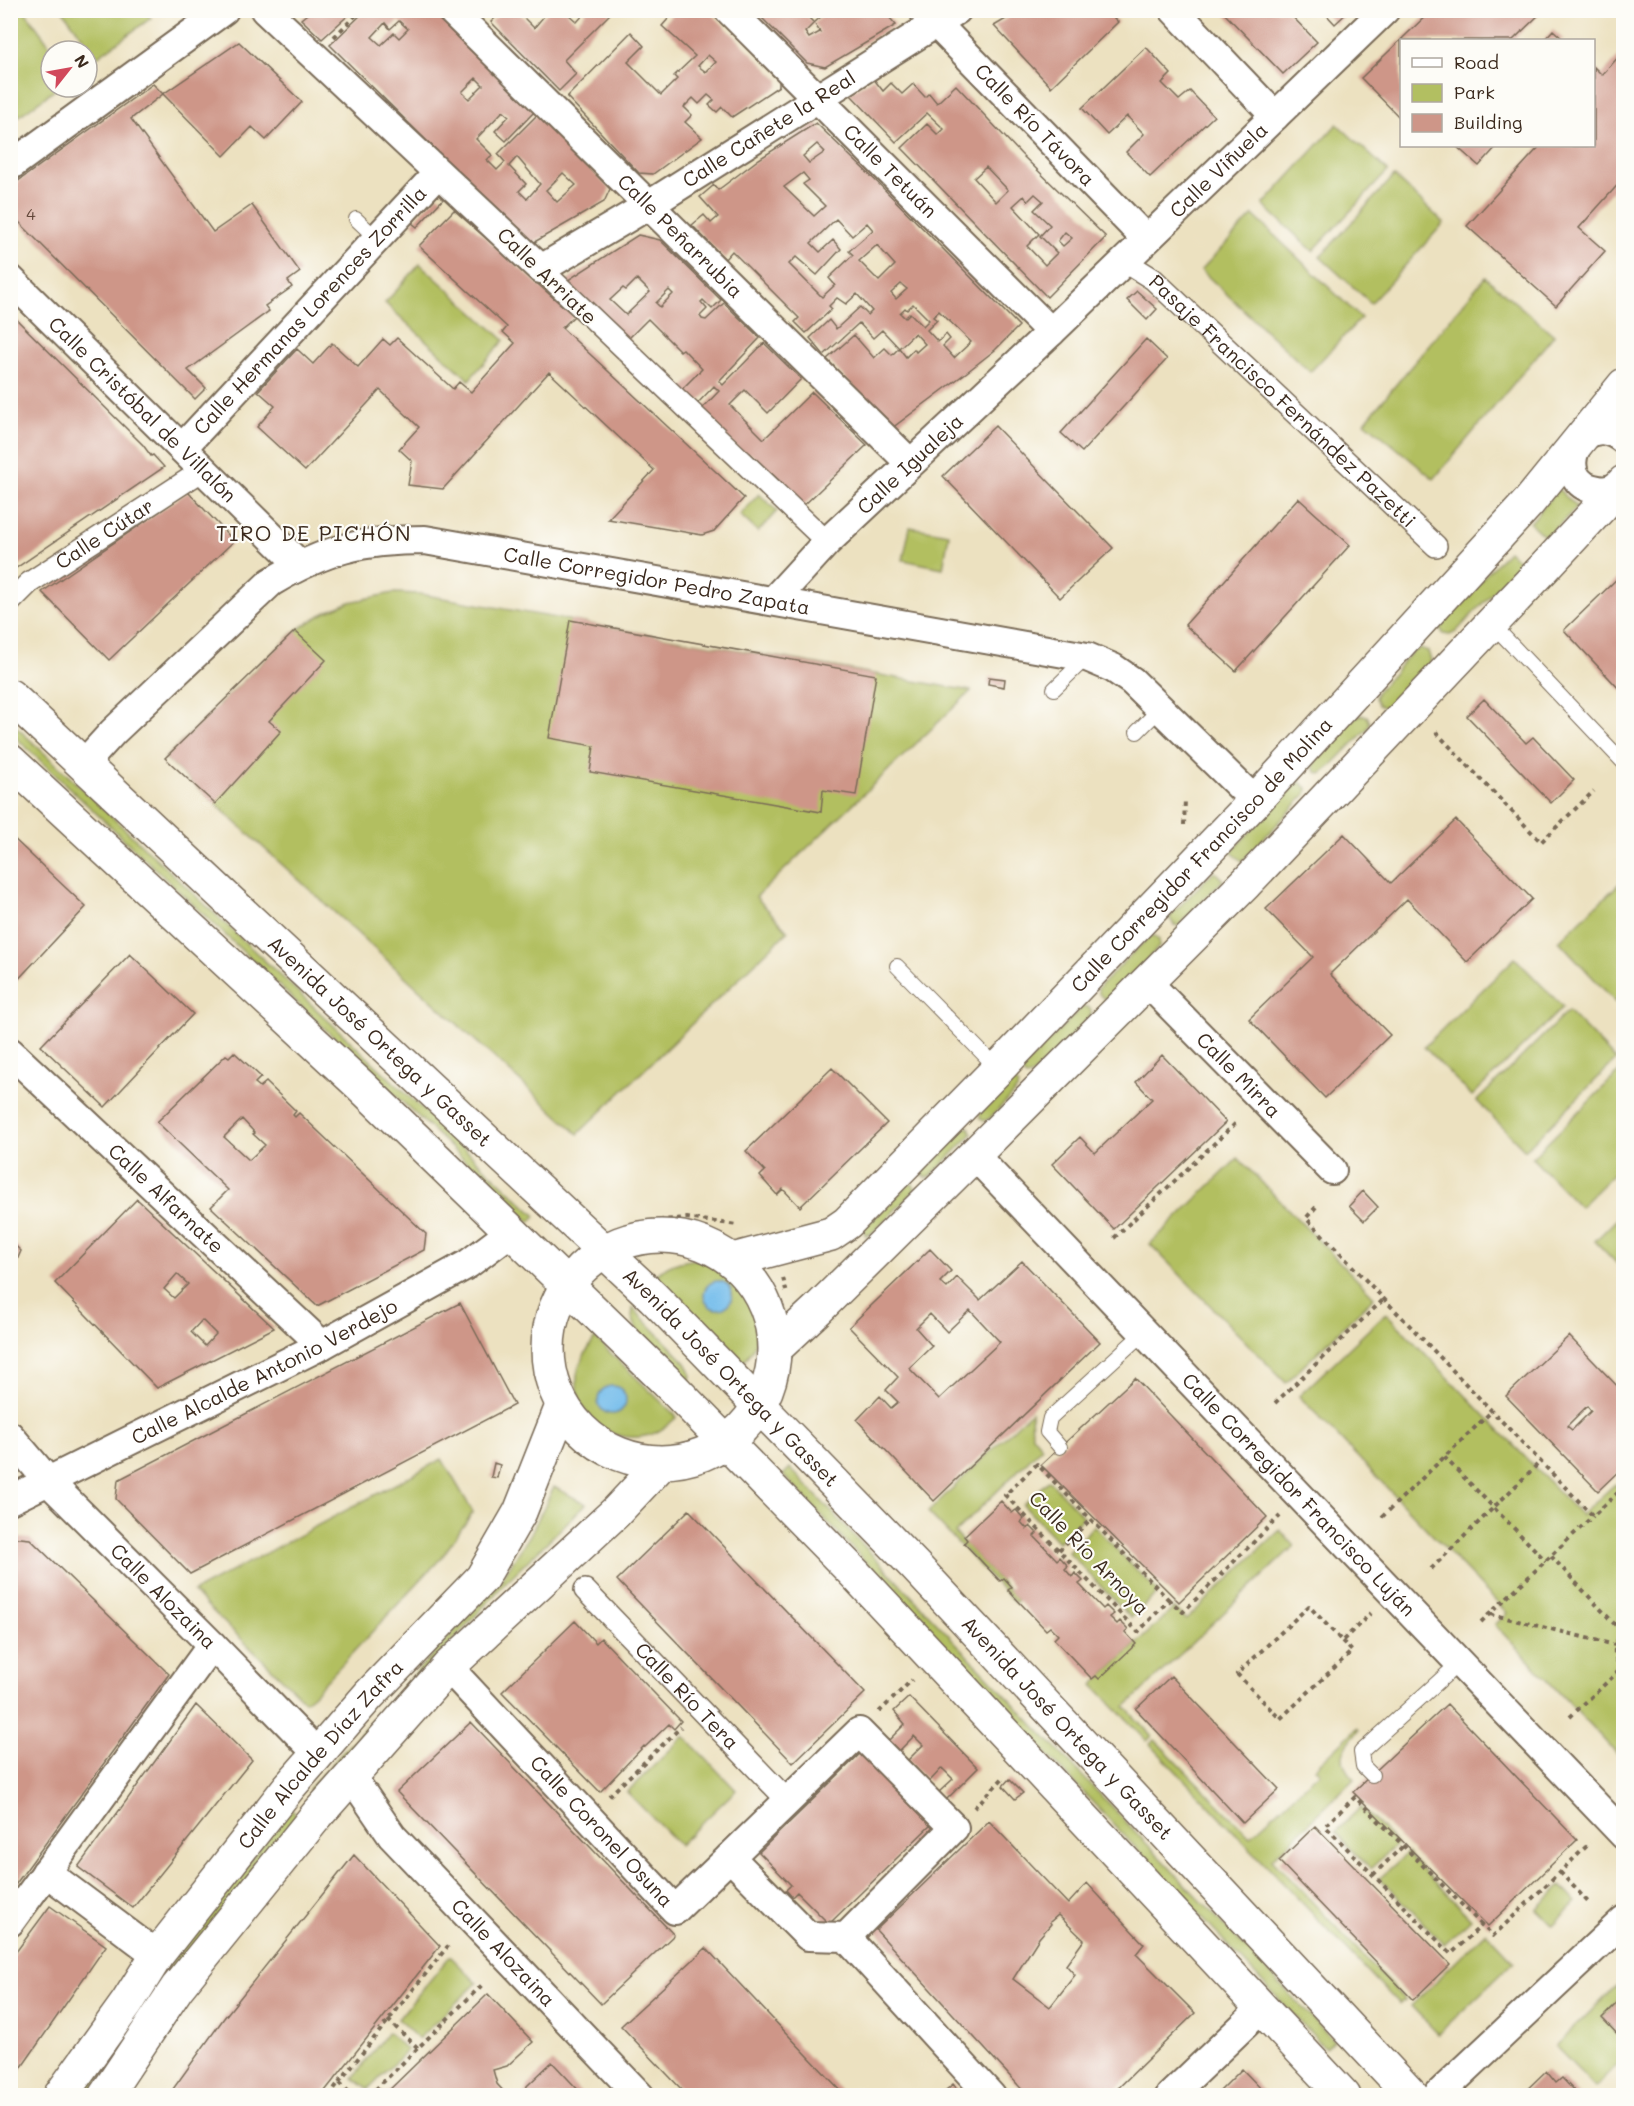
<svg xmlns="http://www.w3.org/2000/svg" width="1634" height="2106" font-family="Mali,sans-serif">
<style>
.green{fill:#b2bf61;stroke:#767440;stroke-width:1.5}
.water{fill:#72bceb;stroke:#567384;stroke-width:1.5}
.building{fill:#ce9688;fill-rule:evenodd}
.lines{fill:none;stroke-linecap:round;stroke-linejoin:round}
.service-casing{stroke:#796a57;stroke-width:16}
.pedestrian-casing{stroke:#796a57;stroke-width:24}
.minor-casing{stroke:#796a57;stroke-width:32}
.secondary-casing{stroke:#796a57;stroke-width:36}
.primary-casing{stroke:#796a57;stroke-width:36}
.path{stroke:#796a57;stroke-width:4;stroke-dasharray:4.5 4.5;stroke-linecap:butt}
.service{stroke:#fff;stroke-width:14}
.pedestrian{stroke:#fff;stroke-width:21}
.minor{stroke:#fff;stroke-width:28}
.secondary{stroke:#fff;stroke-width:33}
.primary{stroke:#fff;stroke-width:33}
.labels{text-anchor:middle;stroke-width:4.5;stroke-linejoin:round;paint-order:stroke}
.number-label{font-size:16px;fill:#604538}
.street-label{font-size:20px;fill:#3b2a1e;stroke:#fdfcf7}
.neighbourhood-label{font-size:21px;letter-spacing:1.5px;fill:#3b2a1e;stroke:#fdfcf7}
</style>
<rect width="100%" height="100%" fill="#fdfcf7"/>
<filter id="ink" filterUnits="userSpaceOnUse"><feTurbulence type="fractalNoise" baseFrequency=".0167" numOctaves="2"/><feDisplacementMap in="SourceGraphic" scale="12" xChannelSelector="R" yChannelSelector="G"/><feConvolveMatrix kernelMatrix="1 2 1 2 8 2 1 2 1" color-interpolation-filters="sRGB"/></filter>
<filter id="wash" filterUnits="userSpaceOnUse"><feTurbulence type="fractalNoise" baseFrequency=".008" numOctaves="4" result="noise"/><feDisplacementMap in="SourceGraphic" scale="24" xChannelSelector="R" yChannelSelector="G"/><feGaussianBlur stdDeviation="1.35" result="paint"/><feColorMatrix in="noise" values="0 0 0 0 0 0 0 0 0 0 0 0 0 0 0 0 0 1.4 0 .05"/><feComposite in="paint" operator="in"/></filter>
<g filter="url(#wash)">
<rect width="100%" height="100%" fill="#ece1c0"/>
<path class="green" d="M10,11H25L54,51H51V87H59L19,116L11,104Z
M63,11H145L151,18L97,57Z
M1337,124L1388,171L1313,251L1263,205Z
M1394,176L1444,223L1371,303L1320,257Z
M1253,215L1361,318L1310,372L1201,270Z
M420,264L504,340L469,380L385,303Z
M1485,277L1554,335L1434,479L1365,422Z
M1558,489L1577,507L1546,538L1530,523Z
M759,494L777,511L758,532L740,515Z
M910,527L949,534L943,568L903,560Z
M1508,551L1521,562L1456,632L1450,635L1443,634L1440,626L1443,620Z
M393,593L420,594L971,691L756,897L788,931L578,1134L165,758L295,631L324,613L350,602Z
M1420,648L1428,651L1431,660L1429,666L1393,704L1386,708L1378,705L1375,698L1377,692L1412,652Z
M1360,715L1367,716L1370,723L1367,729L1328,769L1321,774L1316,772L1313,766L1316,760L1353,718Z
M10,721L536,1216L530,1222L11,733Z
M1300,782L1307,788L1306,794L1242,861L1231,852L1295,784Z
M1214,871L1223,880L1178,926L1174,925L1169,917Z
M1623,880V1010L1559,941Z
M1150,936H1155L1159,940V947L1109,998H1103L1099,994L1098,988Z
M1515,958L1563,1007L1472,1096L1424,1047Z
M1082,1007H1088L1091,1010V1016L1031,1076L1026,1077L1022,1073L1023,1068Z
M1568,1011L1616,1060L1525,1150L1477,1101Z
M1623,1068V1164L1580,1207L1532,1158Z
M1015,1081L1018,1085L1017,1090L989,1119L983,1121L980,1118V1112L1009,1082Z
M969,1127L972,1134L931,1176L926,1178L922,1174L923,1169L964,1128Z
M1238,1158L1374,1297L1286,1383L1150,1244Z
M909,1184H913L915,1190L872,1233L866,1236L863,1229Z
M1623,1213V1270L1595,1241Z
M701,1259C707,1261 714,1262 719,1265C750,1282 771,1322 749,1355C746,1360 741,1364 737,1368L651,1280C665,1265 680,1260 701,1259Z
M633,1308L686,1363C691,1371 692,1375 689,1384L638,1333L632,1317Z
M1386,1313L1581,1515L1615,1484L1623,1492V1760L1495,1625L1507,1613L1299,1396Z
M595,1338L677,1417C668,1425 658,1434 645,1436C608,1444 573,1414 577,1375C579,1362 588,1349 595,1338Z
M1031,1412L1032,1435L1042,1447L955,1533L1018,1600L1015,1603L928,1512Z
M442,1459L473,1512L442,1557L313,1695L305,1701L193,1592Z
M790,1468L1334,2041L1325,2048L783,1475Z
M1049,1480L1084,1517L1058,1542L1023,1505Z
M554,1487L586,1504L504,1584L315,1794L309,1789L501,1580L530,1535Z
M1094,1526L1158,1592L1131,1618L1068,1552Z
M1280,1530L1294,1546L1125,1707L1152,1736L1147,1741L1093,1685L1174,1608L1186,1620Z
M1357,1728L1359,1730C1343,1747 1335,1760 1354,1779L1272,1859L1405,2000L1399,2004L1150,1744L1155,1740L1250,1836L1320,1772L1315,1768Z
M684,1736L736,1790L679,1845L627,1792Z
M1361,1807L1397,1844L1370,1869L1335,1832Z
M291,1809L297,1815L89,2095L80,2096L155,1981Z
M1407,1853L1471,1919L1444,1944L1380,1878Z
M1561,1886L1576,1902L1553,1925L1537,1909Z
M1486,1932L1514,1962L1438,2034L1411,2006Z
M450,1956L477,1983L418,2039L398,2019Z
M1616,1987L1623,1997L1602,2018L1623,2040V2060L1595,2087L1555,2046Z
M388,2032L407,2050L368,2089L353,2078Z"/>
<path class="water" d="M704 1295a14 14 0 1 1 28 0a14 14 0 1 1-28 0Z
M598 1400a14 14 0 1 1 28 0a14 14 0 1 1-28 0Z"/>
<g id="blocks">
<path class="building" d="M312,10H354L322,39L301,19Z
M366,10H435L534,112L506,141L495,131L509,116L503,111L476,139L492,155L487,160L497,170L505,162L498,154L537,115L610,189L604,202L531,244L330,45ZM399,21L408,29L399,38L394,33L381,45L372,37L385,23L390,29ZM476,78L483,85L469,99L462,92ZM517,157L540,184L527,199L519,191L526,184L509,166ZM563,173L576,185L557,202L546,190Z
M494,10H516L534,28L549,10H569L567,13L577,22L586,12L585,10H609L611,13L564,60L576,74L559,91L491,22L498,15Z
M676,10H708L779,80V86L732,117L722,107L717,112L709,105L714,100L708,95L699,104L693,98L684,107L692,115L685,122L702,138L653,174L639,173L567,97L631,32L644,46L628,62L661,95L677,79L674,76L695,56L662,26ZM708,55L716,62L706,72L698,66Z
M754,10H805L803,12L814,23L805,32L809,38L820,32L814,23L823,15L818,10H883L896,25L825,67L807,63Z
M1021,10H1106L1118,22L1051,87L994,26Z
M1221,10H1286L1317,42L1283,74Z
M1322,10H1350L1335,24Z
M1432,10H1544L1513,40H1401V119L1361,78Z
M1553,30L1564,40H1544Z
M239,42L302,102L266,140L252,127L224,156L163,94L131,119L213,232L252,205L300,272L288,281L292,287L265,306L269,311L188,370L206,388L195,399L10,213V187L153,84L163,94Z
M1146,47L1171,74L1162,83L1179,100L1190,91L1214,116L1150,177L1126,152L1144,134L1127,116L1107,135L1082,108Z
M1623,52V179L1579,228L1605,251L1556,306L1467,226L1540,146H1594V67L1602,75Z
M873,78L883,91L891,83L902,94L913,84L925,97L929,93L937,103L956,85L1021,154L1106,237L1047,297L902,148L927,124L938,135L944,129L927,113L896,142L849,93ZM986,167L1008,190L996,202L974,178ZM1035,194L1043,201L1034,210L1050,225L1040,236L1057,253L1045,265L1027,246L1039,234L1013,206L1024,196L1028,201ZM1065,232L1072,238L1063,246L1058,241Z
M816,123L878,183L1019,326L995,350L967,372L892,428L827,359L854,335L874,358L885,348L892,355L899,348L906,357L914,349L916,352L925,344L915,333L899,348L882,330L873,338L859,323L824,355L810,338L829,320L836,329L860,307L868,315L872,311L857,294L846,304L837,298L829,306L832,309L806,333L795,322L799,318L732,251L725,259L692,225L704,215L711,223L718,217L700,197L714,185L718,190L759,159ZM817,144L825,152L809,163L803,156ZM803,173L809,180L803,184L825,206L814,216L784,187ZM836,219L852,236L867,223L873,230L849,251L853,255L829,278L835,285L822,297L789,264L796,257L817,275L841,249L833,240L820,252L811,243ZM877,245L895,265L879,281L859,261ZM901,284L907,289L896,299L891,293ZM913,304L929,320L923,326L910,313L905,318L900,313L905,308L907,310ZM939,311L971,342L954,358L943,346L950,339L946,334L938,342L927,330L937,320L933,317Z
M1456,146H1497L1479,166Z
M438,195L443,199L417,227L412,223Z
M454,210L574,316L562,328L744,498L714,531L702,535L608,519L654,470L549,372L443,489L408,485L412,461L399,449L419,427L380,390L305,471L257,427L275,406L258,391L297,349L313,364L332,343L358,367L383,339L390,345L397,338L453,389L459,382L471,392L515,343L503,332L507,327L419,246Z
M638,235L660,240L721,300L712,309L703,300L701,302L707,309L700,316L702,319L706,320L724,303L760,338L719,381L723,385L764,343L801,379L768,413L745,390L730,405L764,439L812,392L867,445L801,508L780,487L783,484L750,453L746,457L699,412L719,391L714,386L697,404L681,390L702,369L683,349L680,351L648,319L627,340L565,282ZM637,279L650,292L626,315L610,300L623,288L626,290ZM669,290L673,294L660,307L656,303Z
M1137,291L1157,309L1147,320L1127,300Z
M10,313L143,445L151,456L153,455L164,467L16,568L10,563Z
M1146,339L1167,359L1082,452L1061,433Z
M995,426L1113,548L1060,598L943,476Z
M188,492L234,541L109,660L42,592Z
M1298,498L1350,545L1236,671L1185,625Z
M1623,573V693L1564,630Z
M570,620L876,675L856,795L823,790L821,812L590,772L594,746L549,738Z
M295,631L326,660L269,721L281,731L215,804L165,758Z
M989,677L1005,679L1004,687L988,684Z
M1484,699L1526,743L1533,737L1574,780L1551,803L1467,716Z
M1456,820L1532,899L1467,962L1407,899L1330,974L1390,1035L1325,1098L1249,1019L1313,957L1266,909L1344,834L1391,883Z
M10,835L86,907L10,988Z
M130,954L193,1014L105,1107L41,1046Z
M234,1052L261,1077L255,1083L260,1087L266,1082L296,1111L293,1115L295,1117L299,1113L426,1234L424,1250L317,1306L211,1207L228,1190L157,1122L226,1055L229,1057ZM242,1119L255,1133L253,1134L265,1145L249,1160L224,1137Z
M1162,1055L1226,1122L1114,1229L1052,1164L1080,1137L1095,1153L1152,1099L1136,1082Z
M832,1068L887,1123L800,1207L783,1189L777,1195L768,1185L760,1176L765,1171L746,1151Z
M1363,1191L1378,1207L1364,1221L1349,1206Z
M137,1199L274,1328L157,1388L55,1283ZM177,1274L188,1284L174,1298L164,1289ZM202,1320L216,1334L205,1346L191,1332Z
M10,1241L21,1251L10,1276Z
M930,1249L951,1271L940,1282L947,1288L957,1277L980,1300L1022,1261L1100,1342L934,1501L857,1420L880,1396L891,1408L898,1402L886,1390L898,1377L849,1327ZM970,1310L1000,1342L939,1399L909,1368L932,1346L916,1328L930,1314L947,1332Z
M460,1303L514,1405L190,1574L116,1499L118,1480Z
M1569,1336L1623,1392V1467L1598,1491L1506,1396ZM1587,1406L1591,1411L1572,1430L1567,1426Z
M1135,1378L1267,1517L1179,1602L1041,1465Z
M494,1463L500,1465L497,1478L491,1477Z
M1001,1501L1012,1513L1016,1510L1024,1519L1021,1522L1027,1529L1030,1526L1037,1533L1034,1536L1057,1560L1060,1557L1068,1566L1065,1569L1072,1577L1075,1573L1083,1581L1079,1584L1103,1609L1106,1606L1114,1614L1110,1617L1117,1624L1120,1621L1128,1629L1125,1632L1136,1644L1099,1679L1096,1676L1092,1679L1054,1639L1058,1635L1050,1627L1046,1630L1008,1590L1012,1587L1004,1578L1000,1581L964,1543L967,1540L964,1536Z
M689,1510L865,1693L793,1763L617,1580Z
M10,1537L30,1539L169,1674L10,1892Z
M575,1621L596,1643L601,1638L681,1721L674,1729L669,1724L645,1747L644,1746L600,1792L502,1692Z
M1171,1676L1279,1789L1243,1823L1136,1709Z
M909,1697L978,1768L946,1800L939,1792L953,1779L942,1768L929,1782L908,1760L923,1745L914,1736L899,1751L888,1741L905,1724L894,1711Z
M1447,1704L1577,1840L1488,1926L1353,1792Z
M196,1705L252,1760L133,1908L78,1867Z
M471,1722L674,1935L601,2004L397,1792Z
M865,1749L935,1821L829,1924L797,1892L792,1897L786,1890L791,1885L759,1852Z
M1009,1779L1023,1793L1015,1799L1003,1786Z
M989,1821L1068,1904L1087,1883L1144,1944L1136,1954L1195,2013L1110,2096H1028L876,1930ZM1058,1915L1084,1940L1066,1965L1075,1975L1050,2007L1013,1979L1039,1938L1051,1924L1050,1922Z
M1315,1826L1450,1964L1413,2000L1279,1861Z
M354,1855L440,1946L321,2096H168L224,2018Z
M50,1906L106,1946L10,2084V1960Z
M706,1948L769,2015L846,2096H688L623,2028L621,2026Z
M488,1994L533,2042L507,2066L493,2070L497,2084L508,2096H383Z
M1623,1997V2040L1602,2018Z
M552,2062L584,2096H524L527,2086Z
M1242,2069L1268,2096H1215Z
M1546,2071L1556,2083L1562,2078L1579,2096H1520Z
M953,2084L963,2096H939Z"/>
</g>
</g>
<g filter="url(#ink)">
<use href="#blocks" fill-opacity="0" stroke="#796a57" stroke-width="1.5"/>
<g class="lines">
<defs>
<path id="service" d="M356,219L376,238
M1491,623L1624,763
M1054,689L1087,657
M1137,732L1161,708
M897,966L998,1069
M1060,1447L1047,1432L1050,1418L1143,1333
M1372,1775L1363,1766L1361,1752L1459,1663"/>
<g id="pedestrian">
<path id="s1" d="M1124,261L1153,279L1436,546"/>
<path d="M541,269L827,542"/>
<path id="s2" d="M10,602L29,583L203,470"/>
<path id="s3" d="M585,1590L788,1801"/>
</g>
<g id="minor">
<path id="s4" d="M265,10L541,269L649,205L957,10"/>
<path id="s5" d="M451,10L910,463"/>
<path id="s6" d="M729,10L1051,332"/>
<path d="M1174,10L1275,116"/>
<path id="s7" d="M924,11L1146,239"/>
<path d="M10,166L224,10"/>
<path id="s8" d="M10,279L300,565"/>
<path d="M1624,440C1579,403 1548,484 1598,490C1608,492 1617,488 1624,482"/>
<path id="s9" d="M182,448L438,173"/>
<path id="s10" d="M773,601L827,542L1051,332L1385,10"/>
<path id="s11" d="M83,765L113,732L271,582C326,549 361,540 425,540L1087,657L1113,668L1132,681L1255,801"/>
<path id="s12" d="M1146,981L1332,1170"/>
<path id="s13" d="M10,1052L322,1345"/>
<path id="s14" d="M974,1155L1624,1835"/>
<path id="s15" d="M10,1436L49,1482L212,1645L318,1754"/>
<path id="s16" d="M10,1500L322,1345L468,1264L512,1231"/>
<path id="s17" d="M448,1667L675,1910L730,1857L808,1936L846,1937L991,2096"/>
<path id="s18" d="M351,1776L392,1836L640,2096"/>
<path d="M730,1857L859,1732L954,1828L846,1937"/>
<path d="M46,1872L157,1955"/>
<path d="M10,1922L212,1645"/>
<path d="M1170,2096L1262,2008"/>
<path d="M1437,2096L1624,1920"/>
</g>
<g id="secondary">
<path id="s19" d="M733,1260L831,1234L847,1223L998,1069L1255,801L1529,502L1624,385"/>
<path d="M775,1349L818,1309L974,1155L1246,883L1544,568L1624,482"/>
<path id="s20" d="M60,2096L127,2003L157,1955L289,1787L369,1695L482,1578L520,1512L562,1406"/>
<path d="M105,2096L177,1988L317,1815L448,1667L616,1512L662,1463"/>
</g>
<g id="primary">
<path id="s21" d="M10,696L653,1297L915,1566L1412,2096"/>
<path d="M10,761L360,1085L665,1380L856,1575L1344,2096"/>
<circle cx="661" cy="1349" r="113"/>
</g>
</defs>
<use href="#service" class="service-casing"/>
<use href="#pedestrian" class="pedestrian-casing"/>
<use href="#minor" class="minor-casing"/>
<use href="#secondary" class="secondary-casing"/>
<use href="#primary" class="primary-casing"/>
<path class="path" d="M334,37L361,10
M1436,732L1541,842L1594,791
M1184,825L1185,799
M1316,1207L1306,1218L1593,1516L1624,1487
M623,1226L648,1221L687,1218L737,1225
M1114,1238L1236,1123
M783,1278L787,1294
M1275,1403L1384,1299
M1444,1457L1546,1561
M1621,1489L1624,1514
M1382,1517L1492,1411
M1059,1550L1091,1519
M1551,1556L1622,1632
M1431,1569L1541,1461
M1169,1600L1037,1464L1005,1495L1138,1632L1169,1600L1183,1612L1280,1516
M1490,1614L1615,1645
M1481,1622L1593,1516
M1342,1641L1352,1651L1280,1719L1237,1674L1309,1606L1342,1641L1371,1613
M1623,1669C1611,1658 1613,1642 1624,1631
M879,1712L912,1680
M1570,1717L1622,1668
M609,1796L681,1727
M974,1808L1004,1777
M1560,1872L1588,1902
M1373,1875L1403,1846
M1482,1925L1355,1797L1325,1826L1451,1954L1482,1925L1493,1936L1590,1843
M388,2020L418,2048
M339,2082L448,1946
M329,2096L339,2082L353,2096
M369,2096L484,1983"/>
<use href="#service" class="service"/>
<use href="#pedestrian" class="pedestrian"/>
<use href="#minor" class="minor"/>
<use href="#secondary" class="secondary"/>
<use href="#primary" class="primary"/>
</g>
</g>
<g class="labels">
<g class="number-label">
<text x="31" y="220">4</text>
</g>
<g class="street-label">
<text dy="7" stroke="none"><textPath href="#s7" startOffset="159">Calle Río Távora</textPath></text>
<text dy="7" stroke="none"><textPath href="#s4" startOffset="646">Calle Cañete la Real</textPath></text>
<text dy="7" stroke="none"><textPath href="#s6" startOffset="228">Calle Tetuán</textPath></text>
<text dy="7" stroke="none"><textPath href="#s10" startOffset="620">Calle Viñuela</textPath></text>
<text dy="7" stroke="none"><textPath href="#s5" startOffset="322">Calle Peñarrubia</textPath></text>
<text transform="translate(547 276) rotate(44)" y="7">Calle Arriate</text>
<text dy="7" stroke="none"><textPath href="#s9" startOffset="188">Calle Hermanas Lorences Zorrilla</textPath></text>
<text dy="7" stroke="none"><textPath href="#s1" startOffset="212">Pasaje Francisco Fernández Pazetti</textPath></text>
<text dy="7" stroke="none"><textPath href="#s8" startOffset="186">Calle Cristóbal de Villalón</textPath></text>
<text dy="7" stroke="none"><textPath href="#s10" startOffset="194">Calle Igualeja</textPath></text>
<text dy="7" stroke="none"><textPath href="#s2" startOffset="117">Calle Cútar</textPath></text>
<text dy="7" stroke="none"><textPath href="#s11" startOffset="660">Calle Corregidor Pedro Zapata</textPath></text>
<text dy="7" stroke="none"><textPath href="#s19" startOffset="632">Calle Corregidor Francisco de Molina</textPath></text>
<text dy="7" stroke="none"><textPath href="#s21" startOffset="506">Avenida José Ortega y Gasset</textPath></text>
<text dy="7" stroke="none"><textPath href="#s12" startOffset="132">Calle Mirra</textPath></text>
<text dy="7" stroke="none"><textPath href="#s13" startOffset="214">Calle Alfarnate</textPath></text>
<text dy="7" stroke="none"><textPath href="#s16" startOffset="285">Calle Alcalde Antonio Verdejo</textPath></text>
<text dy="7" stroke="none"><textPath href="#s21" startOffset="992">Avenida José Ortega y Gasset</textPath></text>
<text dy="7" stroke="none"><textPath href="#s14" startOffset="470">Calle Corregidor Francisco Luján</textPath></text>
<text transform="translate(1089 1553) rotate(46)" y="7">Calle Río Arnoya</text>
<text dy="7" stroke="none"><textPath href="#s15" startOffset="222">Calle Alozaina</textPath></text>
<text dy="7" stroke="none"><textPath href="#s3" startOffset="147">Calle Río Tera</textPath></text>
<text dy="7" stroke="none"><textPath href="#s21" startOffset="1478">Avenida José Ortega y Gasset</textPath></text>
<text dy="7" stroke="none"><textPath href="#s20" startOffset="430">Calle Alcalde Díaz Zafra</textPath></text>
<text dy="7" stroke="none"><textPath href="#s17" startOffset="225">Calle Coronel Osuna</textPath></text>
<text dy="7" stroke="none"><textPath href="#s18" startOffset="234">Calle Alozaina</textPath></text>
</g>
<g class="neighbourhood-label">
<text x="314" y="541">TIRO DE PICHÓN</text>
</g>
</g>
<rect width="1634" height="2106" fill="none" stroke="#fdfcf7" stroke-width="36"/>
<rect x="1400" y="39" width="195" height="108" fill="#fdfcf7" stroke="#afa8a0" stroke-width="1.5"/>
<rect x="1412" y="58" width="30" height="9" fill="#ffffff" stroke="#afa8a0" stroke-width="1.5"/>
<text x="1454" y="69" font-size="18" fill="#3b2a1e">Road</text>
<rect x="1412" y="84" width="30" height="18" fill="#b2bf61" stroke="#afa8a0" stroke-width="1.5"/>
<text x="1454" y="99" font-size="18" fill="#3b2a1e">Park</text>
<rect x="1412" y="114" width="30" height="18" fill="#ce9688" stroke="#afa8a0" stroke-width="1.5"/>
<text x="1454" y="129" font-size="18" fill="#3b2a1e">Building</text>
<g transform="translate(69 69) rotate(59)"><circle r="28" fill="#fdfcf7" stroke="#afa8a0" stroke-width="1.5"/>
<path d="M0-4.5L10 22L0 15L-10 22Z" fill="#d1495b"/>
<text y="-9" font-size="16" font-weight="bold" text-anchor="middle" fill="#3b2a1e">N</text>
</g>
</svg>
